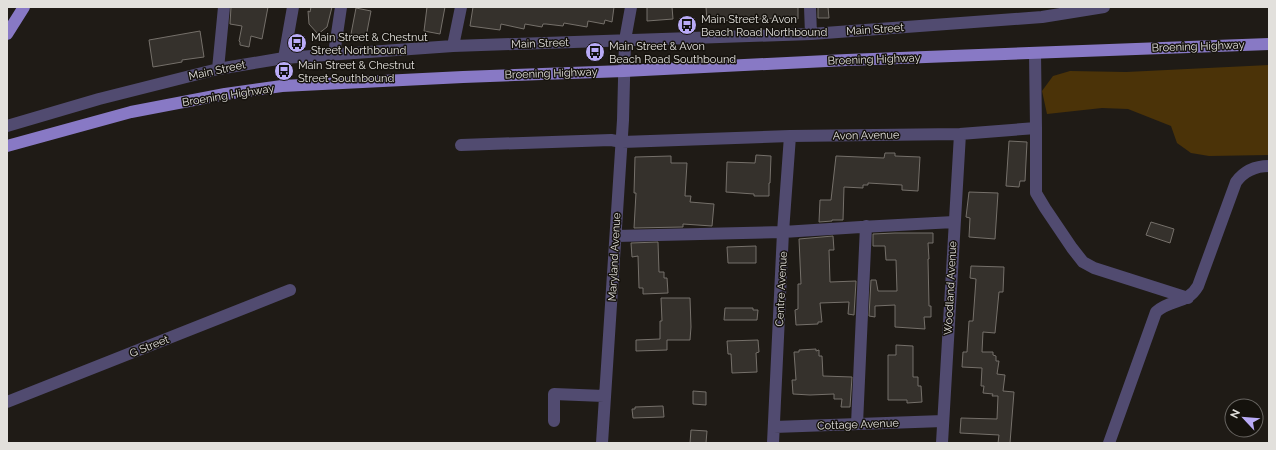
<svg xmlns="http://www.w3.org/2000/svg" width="1276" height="450" font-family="Raleway,sans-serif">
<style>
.green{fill:#4b3308}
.building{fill:#35312c;stroke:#75706a}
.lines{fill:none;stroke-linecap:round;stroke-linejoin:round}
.minor{stroke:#514b70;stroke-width:12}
.major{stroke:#8879c5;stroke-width:12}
.labels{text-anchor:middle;stroke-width:3;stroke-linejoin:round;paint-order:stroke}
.poi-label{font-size:11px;fill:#e2e0dc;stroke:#15120d;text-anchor:start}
.street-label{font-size:11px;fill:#e2e0dc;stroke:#15120d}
</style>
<rect width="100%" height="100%" fill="#1f1b16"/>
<path class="green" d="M1269,65V155L1209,156L1191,153L1177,143L1171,126L1128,109L1102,108L1047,114L1042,91L1053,76L1070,71L1126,72Z"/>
<path class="building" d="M231,7H268L262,39L251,36L249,47L240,45V42L239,41L242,26L230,24Z
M311,7H332L327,27L318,34L309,24L308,11L310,12Z
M427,7H445L440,34L424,31Z
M473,7H614L612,22L605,20L604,24L588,21L587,27L564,23L563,26L546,24H543L542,27L525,24L524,29L501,24L500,30L470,26Z
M647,7H672L673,19L647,21Z
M706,7H798V19L777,20V18L741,20L707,21Z
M818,7H828L829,18H818Z
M356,8L371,11L366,37L351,34Z
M200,31L204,57L182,60V62L153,67L149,40Z
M1009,141L1027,142L1025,181H1020L1019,187L1006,186Z
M885,153H895V156L920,157L918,191L902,190V185L868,183V185H863V188L844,187L843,220H832V221L819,222L820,200H831L836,156L884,158Z
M756,155L771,156L770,183H769V196H754V194L726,192L727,162L755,163Z
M671,156V163H687L685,196H691L690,202L714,204L712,226L683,224V227L634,228L636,193H634L635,157Z
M969,192L998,193L995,239L969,237L970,218L966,217Z
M1151,222L1174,229L1170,243L1146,235Z
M895,233H933V243H928L929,259H928L929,306H931V317H924L925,329L895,327V305L875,306V317L869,316L871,280H876L878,291H897L896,260H886L885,246H873V234Z
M833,236L834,250H829L830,282L856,281L854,315L848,314L849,302L820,303L822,322H818V324L796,325L795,310L798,309V284H801L799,239Z
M658,242L659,272H664V278H667L668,293L643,294V288H639L638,256L632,257L631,243Z
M756,246V263H728L727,247Z
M971,266L1004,267L1003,292H999L995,333L983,332L982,352H993V355L996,356V361H999L997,374L1005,375L1003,391L1014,392L1010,443H998L999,435L960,433L961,418L997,419L998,396H992L993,394L983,393L984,386H981L982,368L962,367L963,352H967L969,321H973L976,279L970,278Z
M661,298H690L691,327L690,340H667V350L636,351V340L660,339V321H662Z
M725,308H753V310H758L757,320H724Z
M758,340L759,352L756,353L757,372L732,373L731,354H728L727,341Z
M896,345L913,346V377H918V386H921L922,402L907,403V400H888V355H896Z
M816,349V351L819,350V356H822L823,376L852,377L850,407H841L842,399H834V394L810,395L793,394L792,380H796L794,352H799V350Z
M693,391L706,392V405L693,404Z
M663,406L664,417L633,418L632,409H635V407Z
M691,430L707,431L706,443H690Z"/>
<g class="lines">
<path class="minor" d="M810,7L811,34
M453,46L461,7
M334,54L341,7
M284,58L293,7
M218,69L224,7
M7,126L99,99L218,69L284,58L453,46L811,34L1042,17L1104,7
M1036,128V193L1045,208L1072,248L1083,262L1094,268L1188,298
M461,145L611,140L622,142L790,136L960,134L1036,128L1035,53
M616,236L783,232L861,227L954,222
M7,402L290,290
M554,421V394L604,396
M857,424L866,226
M774,427L943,421
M602,443L623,120L625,40L631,7
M773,443L783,232L790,136
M942,443L960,134
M1109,443L1156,312C1172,298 1187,305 1198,286L1236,182C1244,171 1255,166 1269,166"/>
<path class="major" d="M7,34L24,7
M7,146L131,112L225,94L282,86L463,77L624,71L847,60L1269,44"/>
</g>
<defs>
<symbol id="bus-disc" viewBox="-11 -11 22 22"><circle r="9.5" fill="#b9abf7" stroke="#15120d"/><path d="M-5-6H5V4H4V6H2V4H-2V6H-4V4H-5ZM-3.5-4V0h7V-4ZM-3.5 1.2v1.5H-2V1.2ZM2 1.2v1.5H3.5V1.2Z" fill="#111"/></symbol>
</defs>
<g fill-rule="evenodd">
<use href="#bus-disc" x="676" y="14" width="22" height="22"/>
<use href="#bus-disc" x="286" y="32" width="22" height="22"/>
<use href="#bus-disc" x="584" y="41" width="22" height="22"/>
<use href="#bus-disc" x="273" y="60" width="22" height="22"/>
</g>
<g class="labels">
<g class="poi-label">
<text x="701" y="23">Main Street &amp; Avon<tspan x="701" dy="13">Beach Road Northbound</tspan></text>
<text x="311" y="41">Main Street &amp; Chestnut<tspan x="311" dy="13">Street Northbound</tspan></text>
<text x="609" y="50">Main Street &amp; Avon<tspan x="609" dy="13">Beach Road Southbound</tspan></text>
<text x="298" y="69">Main Street &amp; Chestnut<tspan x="298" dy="13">Street Southbound</tspan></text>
</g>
<g class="street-label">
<text transform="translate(875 29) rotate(-4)" y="4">Main Street</text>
<text transform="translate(540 43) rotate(-2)" y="4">Main Street</text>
<text transform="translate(1198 46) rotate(-2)" y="4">Broening Highway</text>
<text transform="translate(874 59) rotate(-2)" y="4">Broening Highway</text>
<text transform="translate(217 70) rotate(-12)" y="4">Main Street</text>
<text transform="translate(551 73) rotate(-2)" y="4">Broening Highway</text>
<text transform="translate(228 95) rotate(-9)" y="4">Broening Highway</text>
<text transform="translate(866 135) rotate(-1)" y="4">Avon Avenue</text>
<text transform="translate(614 257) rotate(-87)" y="4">Maryland Avenue</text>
<text transform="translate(950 288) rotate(-87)" y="4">Woodland Avenue</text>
<text transform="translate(781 289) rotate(-87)" y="4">Centre Avenue</text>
<text transform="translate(149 346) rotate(-22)" y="4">G Street</text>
<text transform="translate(858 424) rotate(-2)" y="4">Cottage Avenue</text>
</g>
</g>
<rect width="1276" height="450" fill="none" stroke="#e2e0dc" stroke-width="16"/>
<g transform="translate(1244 418) rotate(296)"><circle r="19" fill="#15120d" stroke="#676460"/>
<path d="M0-3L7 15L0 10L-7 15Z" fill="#b9abf7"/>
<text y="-6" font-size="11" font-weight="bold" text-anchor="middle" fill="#e2e0dc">N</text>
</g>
</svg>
